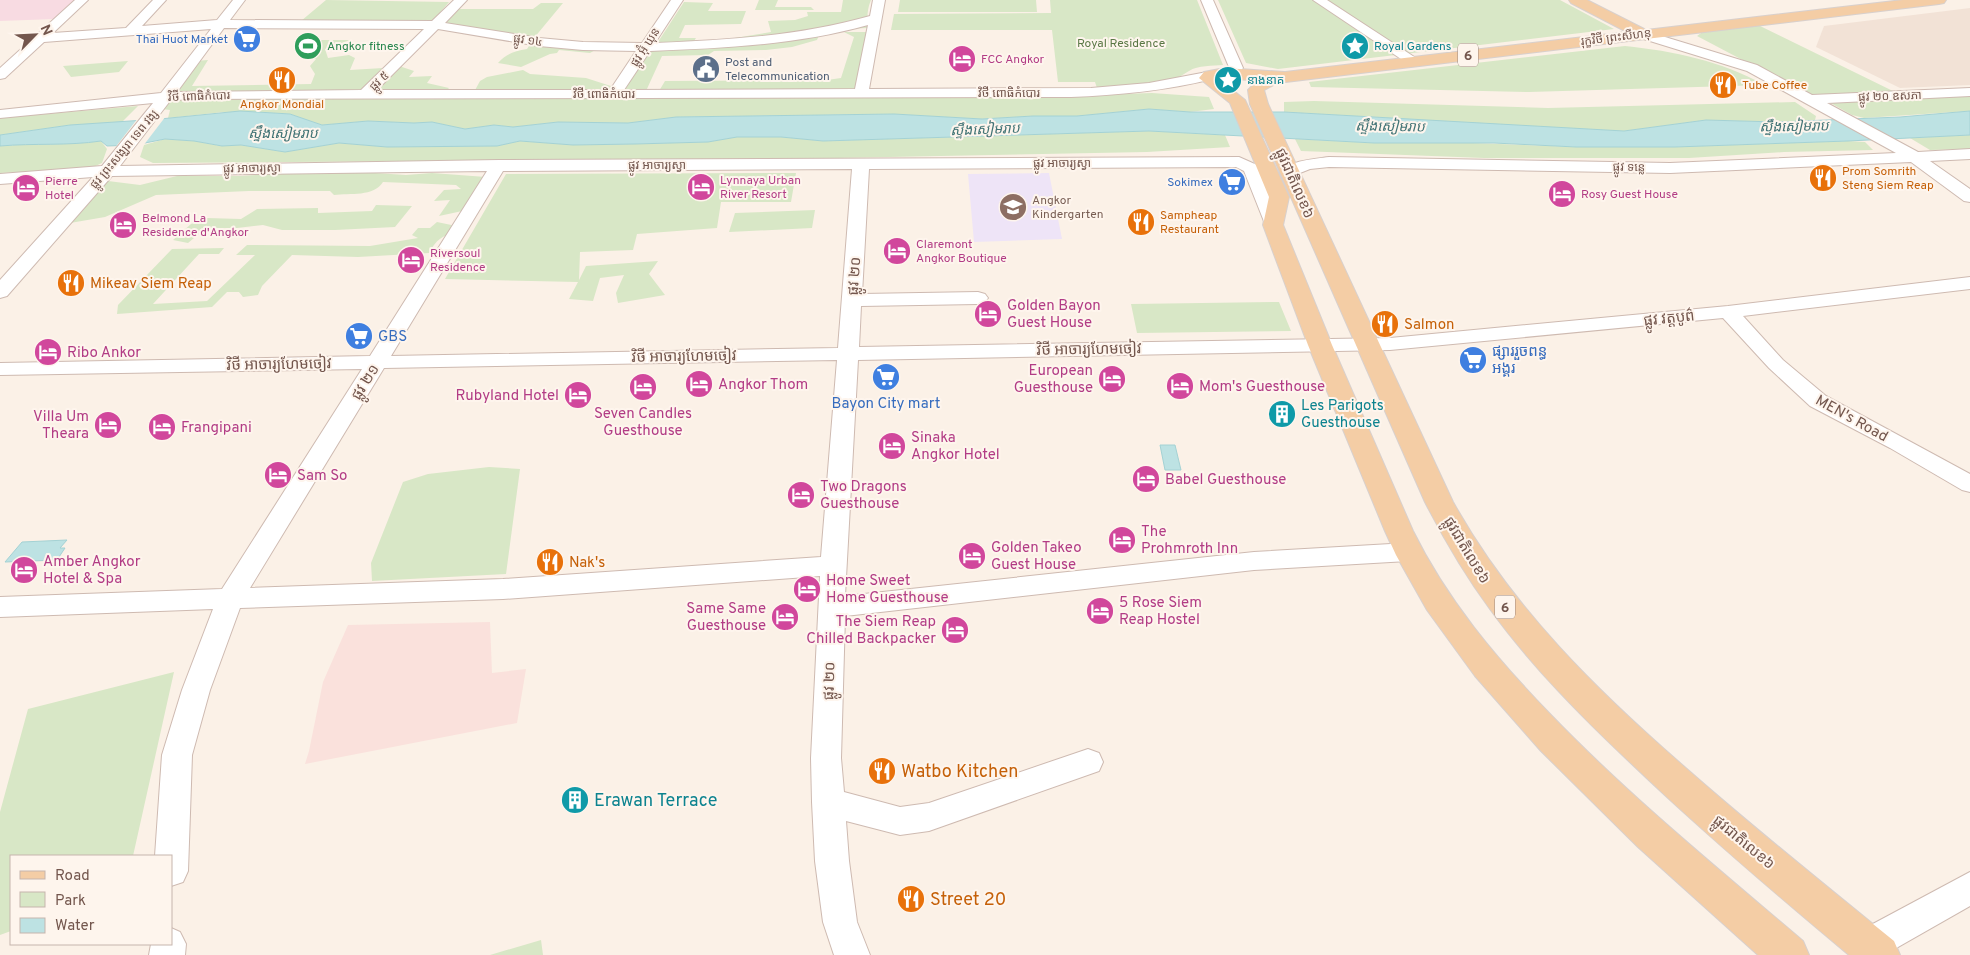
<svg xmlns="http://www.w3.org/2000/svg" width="1970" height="955" font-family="Overpass,'Noto Sans Khmer',sans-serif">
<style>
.residential{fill:#f2e2d6}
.commercial{fill:#fae1dc}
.education{fill:#eee4f7}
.medical{fill:#f8dbe2}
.green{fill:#d8e7c6}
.water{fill:#bde2e3;stroke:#a4d2d4}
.pier{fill:#fbf1e7}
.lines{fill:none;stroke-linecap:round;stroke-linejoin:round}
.minor-casing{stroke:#cebab1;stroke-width:2}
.major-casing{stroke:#d8d0cd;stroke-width:2}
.minor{fill:#fff;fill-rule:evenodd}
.major{fill:#f4cda5;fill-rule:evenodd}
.labels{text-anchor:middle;stroke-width:4;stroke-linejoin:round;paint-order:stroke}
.far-street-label{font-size:12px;fill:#73564d;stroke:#fef5ed}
.far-shop-label{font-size:12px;fill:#366cbe;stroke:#fef5ed;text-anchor:end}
.far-park-label{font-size:12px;fill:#5b7846;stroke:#fef5ed}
.far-leisure-label{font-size:12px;fill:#27864d;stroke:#fef5ed;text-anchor:start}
.far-culture-label{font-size:12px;fill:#0d838f;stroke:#fef5ed;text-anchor:start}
.far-hotel-label{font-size:12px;fill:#b23c85;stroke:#fef5ed;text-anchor:start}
.far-service-label{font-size:12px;fill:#4e5e75;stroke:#fef5ed;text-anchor:start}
.far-food-label{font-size:12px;fill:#c56008;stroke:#fef5ed;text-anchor:start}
.far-education-label{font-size:12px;fill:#785e54;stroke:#fef5ed;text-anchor:start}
.shield{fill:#fef5ed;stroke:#9d867d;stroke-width:1}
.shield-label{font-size:14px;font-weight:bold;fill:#73564d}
.far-water-label{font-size:14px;font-style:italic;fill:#427476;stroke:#fef5ed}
.street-label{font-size:15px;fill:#73564d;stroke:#fef5ed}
.food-label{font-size:15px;fill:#c56008;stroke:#fef5ed;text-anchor:start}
.hotel-label{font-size:15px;fill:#b23c85;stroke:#fef5ed;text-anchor:start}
.shop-label{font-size:15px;fill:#366cbe;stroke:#fef5ed;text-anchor:start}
.culture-label{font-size:15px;fill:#0d838f;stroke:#fef5ed;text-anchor:start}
.near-food-label{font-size:18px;fill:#c56008;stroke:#fef5ed;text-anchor:start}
.near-culture-label{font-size:18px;fill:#0d838f;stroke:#fef5ed;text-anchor:start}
</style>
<rect width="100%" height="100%" fill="#fbf1e7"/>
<path class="residential" d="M1970,8V85L1900,88L1816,47L1824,26Z"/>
<path class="commercial" d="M490,622L492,673L526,669L517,723L305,764L309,751L323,682L348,625Z"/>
<path class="education" d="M1049,173L1062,239L974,242L968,174Z"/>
<path class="medical" d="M0,0H75L55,19L0,21Z"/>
<path class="green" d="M326,0L449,2L433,21H301Z
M759,0H778L775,7H811L814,10H755Z
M843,0H871C867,9 867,18 868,28L843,29L704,43L771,32L768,21L795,20L808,16L807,12H841Z
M900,0H1036L1037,12H898Z
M1050,0H1197L1223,65C1213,66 1198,65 1189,71C1182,75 1177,79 1168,81C1145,86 1121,87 1097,88L1095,82H1058L1052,30H891L894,14L1051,13Z
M1218,0H1560L1614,29L1278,69L1246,63Z
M684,2L713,3L708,11H746L741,24L685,25L679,38H696L692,44L656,45Z
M541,3H563L534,38L443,23L458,9H533Z
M1756,24L1897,93L1811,96L1697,36L1704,31Z
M844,32H867L856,90L659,91L665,81L827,80L841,78L854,37Z
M820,33L817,40L792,47L766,50L714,51L708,55L662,56L646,91L623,90L651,49Z
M321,40H350L325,49L328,58L349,55L355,58L350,70L383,68L360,92L171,94L196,61L208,60L192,86L311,84L315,74L310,66L316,59L307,57Z
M531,43L597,49L590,53L559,50L557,53L550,54L521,67L498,63C506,54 514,51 527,49Z
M1625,46C1674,51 1721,61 1765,85L1529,92L1311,87L1309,82Z
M128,61L119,72L71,77L63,66Z
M398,65H402V67L414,71L409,77L432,76L427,83L449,88L445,92H372Z
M523,70L530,74L586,78L614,87L610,92H474L480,81L487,77Z
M1152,93L1209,97L1214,109L1190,112L1149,109L1077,116H1033L982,119L894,114L676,117L628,123L558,122L513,127L494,125L465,129L432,122L414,123L368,121L322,125L290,114L274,113L224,112L168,118L170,110L162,109L170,98L1092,95Z
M1970,95V111L1864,118L1852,115L1827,101Z
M1314,101L1548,108L1795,102L1816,116L1815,120L1777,122L1706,120L1624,131L1594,130L1284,112V102Z
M138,106L122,122L70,125L0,135V118Z
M1149,131L1225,135L1230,147L1147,152L838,158L153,163L140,157L144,145L165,139L194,141L221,146L241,145L285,152L339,143L387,147L497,146L520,141L573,145L635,144L708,142L736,137H781L823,141Z
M1970,135V149L1930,150L1910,138Z
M1295,139L1374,143H1473L1576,147H1675L1848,141L1865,142L1873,150L1784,152L1689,158H1484L1301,151Z
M101,141L107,149L102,163L89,169L0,173V146C34,143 68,146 101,141Z
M330,170L406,175L432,173L486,177L467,210L439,216L450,200L434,201L444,190L461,189L456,185L383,182C374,197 350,193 334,195L330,191H249L156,195L105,217L70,223L86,200L108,181L140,185L177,176H241Z
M796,173L791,202H721L717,228L637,234L633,250L580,252L579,280L586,266L658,261L649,274L665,295L618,303L616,293L624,275L600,278L593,301L569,299L578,282L445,279L506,174Z
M376,205L412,206L395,227L335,230H282L263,225L237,228H206L188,243L173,240L191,224L207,218L241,219L257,209L318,208V213L372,211Z
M815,210L812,228L729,232L735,213Z
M437,222L461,227L456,233C442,235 436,240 429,253L358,257L292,255L262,286L258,295L243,297L239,292H227L212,307L117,314L118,305L172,249L224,248L219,254H199L153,304L207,301L255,255H236L247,245L370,246L418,238L412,235L418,228H430Z
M1279,302L1291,331L1137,333L1131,304Z
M489,467L520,469L506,574L372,581L371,563L403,482L428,474Z
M174,672L133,856H11V931L0,935V812L28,709Z
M541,940L543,955H490Z"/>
<path class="water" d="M1149,109L1190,112H1284L1624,131L1706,120L1777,122L1900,117L1970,111V135L1848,141L1675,147H1576L1494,143H1374L1149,131L823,141L781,137H737L708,142L635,144L573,145L520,141L497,146L387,147L339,143L285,152L241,145L222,146L194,141L165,139L135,145L107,146L101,141C68,146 34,143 0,146V135L70,125L160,119L240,111L290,114L322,125L368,121L414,123L432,122L465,129L494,125L513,127L558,122L628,123L676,117L894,114L982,119L1033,116H1077Z
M1160,445H1175L1181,470H1165Z
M67,540L60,548H65L57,560L5,562L22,542Z"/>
<path class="pier" d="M166,116L143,146L114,149L138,118Z"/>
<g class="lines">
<defs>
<path id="minor" d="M75,0H88L53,33L126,28L153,0H166L142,26L217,20L233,0H245L230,20L432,21L454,0H467L445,23L539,38L583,42L642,43L671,0H683L655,43C727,40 800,36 870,16L873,0H885L869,89L1091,88L1149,83L1207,72L1212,73L1214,76L1212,79C1165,91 1119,95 1071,97L187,99L170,101L120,166L499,160L1239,157L1257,165L1259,168L1282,225L1279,229L1273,230L1267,229L1244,171L1236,167L869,169L862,294L978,292L985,294L988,298L985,302L978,304L861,306L859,347L1390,338L1728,306L1970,277V289L1743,316L1783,360L1826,396L1970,474V492L1962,490L1890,448L1810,406L1769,368L1723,318L1390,350L858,360L845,596L1254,552L1408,543L1417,545L1421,552L1417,559L1408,561L1254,570L845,616L841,758L844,792L900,807L929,803L1088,749L1099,753L1103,762L1099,771L929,831L900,835L846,821L849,861L857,922L870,955H834L823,922L815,861L812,802L811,758L820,576L503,599L240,608L210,690L192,755L188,871L183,882L171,886V856H155L162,755L182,690L213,609L0,617V597L222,589L362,369L0,375V363L370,356L487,171L112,176L7,296L0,298V280L93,177L0,184V174L102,166L153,103L0,118V110L161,93L211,29L44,42L5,78L0,79V68ZM868,25L855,89L624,90L650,51C723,48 797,45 868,25ZM224,28L424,29L361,90L177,92ZM438,29L539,46L583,50L636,51L610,90H377ZM852,169L838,348L391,356L503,171ZM837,360L821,557L503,579L250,588L384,368Z
M1201,0H1213L1243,68L1236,76H1226L1224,73L1229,67Z
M1313,0H1327L1422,62L1420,65H1410Z
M1642,30L1757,65L1812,95L1970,88V96L1827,103L1918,152L1970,149V159L1930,161L1970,189V202L1964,201L1911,162L1670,173L1329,167L1310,169L1290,177L1284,175L1282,172C1290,160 1315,159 1329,157L1670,163L1896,153L1747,71L1637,37L1635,34L1637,31Z
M1970,872V906L1884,955H1855L1850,945L1856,933Z
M171,928L180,932L186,944L185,955H149L151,944H171Z"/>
<path id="major" d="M1569,0H1587L1646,30L1903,0H1946L1944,3L1939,4L1294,81L1277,83L1264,90L1268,104L1453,502C1512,608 1597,691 1688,770C1755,829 1825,885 1894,941L1900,955H1849C1776,894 1704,833 1635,767C1583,718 1532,667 1490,609C1465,575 1444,539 1425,502L1250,104L1248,90L1258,80L1219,79L1245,100L1289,197L1283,225L1332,345L1413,531C1447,600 1496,658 1549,713C1628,795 1716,867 1803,941L1809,955H1758L1638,847L1541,751L1475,676L1427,610L1396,555L1385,531L1308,345L1263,225L1269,197L1230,103L1199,78L1204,72L1225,68L1285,72L1627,32L1571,3Z"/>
</defs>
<use href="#minor" class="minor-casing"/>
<use href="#major" class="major-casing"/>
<use href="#minor" class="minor"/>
<use href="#major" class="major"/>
</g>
<defs>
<symbol id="supermarket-disc" viewBox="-11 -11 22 22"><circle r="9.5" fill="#3f7fe0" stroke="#fef5ed"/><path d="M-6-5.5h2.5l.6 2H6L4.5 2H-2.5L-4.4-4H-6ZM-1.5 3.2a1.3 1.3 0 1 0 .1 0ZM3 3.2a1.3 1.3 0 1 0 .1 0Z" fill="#fff"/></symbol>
<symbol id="stadium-disc" viewBox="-11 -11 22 22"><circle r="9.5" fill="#2e9e5b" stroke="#fef5ed"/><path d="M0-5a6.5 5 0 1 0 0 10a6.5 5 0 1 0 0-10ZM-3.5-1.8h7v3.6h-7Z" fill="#fff"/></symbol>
<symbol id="sight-disc" viewBox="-11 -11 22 22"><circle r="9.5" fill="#0f9aa8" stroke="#fef5ed"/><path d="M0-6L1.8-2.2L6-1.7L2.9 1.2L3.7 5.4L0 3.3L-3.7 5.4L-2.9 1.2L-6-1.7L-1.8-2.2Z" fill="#fff"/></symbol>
<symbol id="hotel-disc" viewBox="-11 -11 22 22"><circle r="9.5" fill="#d1479c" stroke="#fef5ed"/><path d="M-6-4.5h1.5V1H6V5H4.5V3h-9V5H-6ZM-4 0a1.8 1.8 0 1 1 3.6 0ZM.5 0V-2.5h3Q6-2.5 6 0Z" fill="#fff"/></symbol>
<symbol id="civic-disc" viewBox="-11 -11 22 22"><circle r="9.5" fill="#5c6f8a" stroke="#fef5ed"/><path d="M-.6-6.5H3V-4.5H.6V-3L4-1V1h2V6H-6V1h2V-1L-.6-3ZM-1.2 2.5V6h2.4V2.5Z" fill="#fff"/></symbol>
<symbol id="restaurant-disc" viewBox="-11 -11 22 22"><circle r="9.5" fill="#e8710a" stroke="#fef5ed"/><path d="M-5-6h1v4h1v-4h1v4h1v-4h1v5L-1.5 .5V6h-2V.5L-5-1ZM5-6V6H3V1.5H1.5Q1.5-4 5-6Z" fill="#fff"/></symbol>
<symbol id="school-disc" viewBox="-11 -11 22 22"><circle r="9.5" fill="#8d6e63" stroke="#fef5ed"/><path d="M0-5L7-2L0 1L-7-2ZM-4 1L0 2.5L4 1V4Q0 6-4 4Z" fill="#fff"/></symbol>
<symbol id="building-disc" viewBox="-11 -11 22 22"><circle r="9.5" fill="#0f9aa8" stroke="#fef5ed"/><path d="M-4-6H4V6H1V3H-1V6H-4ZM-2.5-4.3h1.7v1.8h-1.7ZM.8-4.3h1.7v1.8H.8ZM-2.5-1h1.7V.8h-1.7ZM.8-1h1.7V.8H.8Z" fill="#fff"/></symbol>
</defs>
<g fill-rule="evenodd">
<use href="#supermarket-disc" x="231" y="23" width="32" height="32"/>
<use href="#stadium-disc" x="292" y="30" width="32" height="32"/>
<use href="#sight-disc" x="1339" y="30" width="32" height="32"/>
<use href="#hotel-disc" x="946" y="43" width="32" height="32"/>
<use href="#civic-disc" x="690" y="53" width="32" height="32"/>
<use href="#restaurant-disc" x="266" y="64" width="32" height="32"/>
<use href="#sight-disc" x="1212" y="64" width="32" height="32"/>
<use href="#restaurant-disc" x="1707" y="69" width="32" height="32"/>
<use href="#restaurant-disc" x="1807" y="162" width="32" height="32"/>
<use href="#supermarket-disc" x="1216" y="166" width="32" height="32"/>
<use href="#hotel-disc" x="685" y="171" width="32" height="32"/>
<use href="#hotel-disc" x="10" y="172" width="32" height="32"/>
<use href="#hotel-disc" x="1546" y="178" width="32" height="32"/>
<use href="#school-disc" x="997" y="191" width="32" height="32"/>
<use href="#restaurant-disc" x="1125" y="206" width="32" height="32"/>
<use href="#hotel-disc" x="107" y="209" width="32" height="32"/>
<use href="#hotel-disc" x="881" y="235" width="32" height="32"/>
<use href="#hotel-disc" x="395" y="244" width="32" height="32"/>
<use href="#restaurant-disc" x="55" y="267" width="32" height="32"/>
<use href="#hotel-disc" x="972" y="298" width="32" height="32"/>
<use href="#restaurant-disc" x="1369" y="308" width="32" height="32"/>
<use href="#supermarket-disc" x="343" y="320" width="32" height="32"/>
<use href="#hotel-disc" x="32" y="336" width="32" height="32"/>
<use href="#supermarket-disc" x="1457" y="344" width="32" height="32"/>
<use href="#supermarket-disc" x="870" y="361" width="32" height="32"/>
<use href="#hotel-disc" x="1096" y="363" width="32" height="32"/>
<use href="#hotel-disc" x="683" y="368" width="32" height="32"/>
<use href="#hotel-disc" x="1164" y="370" width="32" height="32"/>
<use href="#hotel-disc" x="627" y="371" width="32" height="32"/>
<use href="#hotel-disc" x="562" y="379" width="32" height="32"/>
<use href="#building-disc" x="1266" y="398" width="32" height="32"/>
<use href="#hotel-disc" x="92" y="409" width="32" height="32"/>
<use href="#hotel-disc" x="146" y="411" width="32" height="32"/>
<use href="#hotel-disc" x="876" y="430" width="32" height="32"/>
<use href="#hotel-disc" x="262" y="459" width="32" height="32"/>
<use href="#hotel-disc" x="1130" y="463" width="32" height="32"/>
<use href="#hotel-disc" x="785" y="479" width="32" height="32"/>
<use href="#hotel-disc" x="1106" y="524" width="32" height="32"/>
<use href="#hotel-disc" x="956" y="540" width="32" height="32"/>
<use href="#restaurant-disc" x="534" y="546" width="32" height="32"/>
<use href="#hotel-disc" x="8" y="554" width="32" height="32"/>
<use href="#hotel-disc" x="791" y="573" width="32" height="32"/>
<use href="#hotel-disc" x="1084" y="595" width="32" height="32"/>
<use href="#hotel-disc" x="769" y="601" width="32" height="32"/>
<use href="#hotel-disc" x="939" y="614" width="32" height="32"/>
<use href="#restaurant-disc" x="866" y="755" width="32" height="32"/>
<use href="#building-disc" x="559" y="784" width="32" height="32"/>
<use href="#restaurant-disc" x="895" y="883" width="32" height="32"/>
</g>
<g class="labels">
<g class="far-street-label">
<text transform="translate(1616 37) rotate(-7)" y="4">រុក្ខវិថី ព្រះសីហនុ</text>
<text transform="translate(528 40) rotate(8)" y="4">ផ្លូវ ១៤</text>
<text transform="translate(645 47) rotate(-57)" y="4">ផ្លូវ អ៊ុំ ឃុន</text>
<text transform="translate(379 81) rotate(-44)" y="4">ផ្លូវ ៥</text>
<text x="1009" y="97">វិថី ពោធិកំបោរ</text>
<text x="604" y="98">វិថី ពោធិកំបោរ</text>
<text transform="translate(199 96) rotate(-2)" y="4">វិថី ពោធិកំបោរ</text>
<text transform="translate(1890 96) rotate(-2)" y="4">ផ្លូវ ២០ ឧសភា</text>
<text transform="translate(124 149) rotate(-50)" y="4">ផ្លូវ ព្រះសង្ឃរា ទេព វង្ស</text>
<text x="1062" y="167">ផ្លូវ អាចារ្យស្វា</text>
<text x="657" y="169">ផ្លូវ អាចារ្យស្វា</text>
<text transform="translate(1629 167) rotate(1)" y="4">ផ្លូវ ទន្លេ</text>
<text transform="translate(252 168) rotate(-1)" y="4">ផ្លូវ អាចារ្យស្វា</text>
</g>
<g class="far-shop-label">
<text x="228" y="43">Thai Huot Market</text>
<text x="1213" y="186">Sokimex</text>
</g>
<g class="far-park-label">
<text x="1121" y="47">Royal Residence</text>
</g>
<g class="far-leisure-label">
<text x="327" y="50">Angkor fitness</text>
</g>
<g class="far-culture-label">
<text x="1374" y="50">Royal Gardens</text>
<text x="1247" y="84">នាងនាគ</text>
</g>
<g class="far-hotel-label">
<text x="981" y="63">FCC Angkor</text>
<text x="720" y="184">Lynnaya Urban<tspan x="720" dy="14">River Resort</tspan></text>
<text x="45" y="185">Pierre<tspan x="45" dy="14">Hotel</tspan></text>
<text x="1581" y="198">Rosy Guest House</text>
<text x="142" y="222">Belmond La<tspan x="142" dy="14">Residence d'Angkor</tspan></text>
<text x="916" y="248">Claremont<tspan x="916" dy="14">Angkor Boutique</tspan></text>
<text x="430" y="257">Riversoul<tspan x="430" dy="14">Residence</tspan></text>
</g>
<g class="far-service-label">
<text x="725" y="66">Post and<tspan x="725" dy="14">Telecommunication</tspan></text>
</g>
<g class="far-food-label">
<text x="1742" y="89">Tube Coffee</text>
<text x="282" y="108" text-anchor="middle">Angkor Mondial</text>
<text x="1842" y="175">Prom Somrith<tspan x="1842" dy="14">Steng Siem Reap</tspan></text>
<text x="1160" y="219">Sampheap<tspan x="1160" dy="14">Restaurant</tspan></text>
</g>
<g class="far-education-label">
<text x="1032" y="204">Angkor<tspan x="1032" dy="14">Kindergarten</tspan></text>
</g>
<g class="shield">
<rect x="1458" y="43.5" width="20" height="23" rx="4"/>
<rect x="1495" y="595.5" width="20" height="23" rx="4"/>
</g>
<g class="shield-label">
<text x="1468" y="60">6</text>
<text x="1505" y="612">6</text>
</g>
<g class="far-water-label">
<text transform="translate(1390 126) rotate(1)" y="5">ស្ទឹងសៀមរាប</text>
<text transform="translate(1794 126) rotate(-1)" y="5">ស្ទឹងសៀមរាប</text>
<text transform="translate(985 129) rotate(-2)" y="5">ស្ទឹងសៀមរាប</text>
<text x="283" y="138">ស្ទឹងសៀមរាប</text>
</g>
<g class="street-label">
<text transform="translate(1295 183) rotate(66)" y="5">ផ្លូវជាតិលេខ៦</text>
<text transform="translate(854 276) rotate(-86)" y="5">ផ្លូវ ២០</text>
<text transform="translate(1669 318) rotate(-6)" y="5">ផ្លូវ វត្តបូព៌</text>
<text transform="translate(1089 349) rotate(-1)" y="5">វិថី អាចារ្យហែមចៀវ</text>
<text transform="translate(684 356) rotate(-1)" y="5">វិថី អាចារ្យហែមចៀវ</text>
<text transform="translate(279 364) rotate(-1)" y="5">វិថី អាចារ្យហែមចៀវ</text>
<text transform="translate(365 382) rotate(-58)" y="5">ផ្លូវ ២១</text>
<text transform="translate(1852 418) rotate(29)" y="5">MEN's Road</text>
<text transform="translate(1467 550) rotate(59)" y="5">ផ្លូវជាតិលេខ៦</text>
<text transform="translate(829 681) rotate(-88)" y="5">ផ្លូវ ២០</text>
<text transform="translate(1744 842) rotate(40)" y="5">ផ្លូវជាតិលេខ៦</text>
</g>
<g class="food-label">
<text x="90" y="288">Mikeav Siem Reap</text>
<text x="1404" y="329">Salmon</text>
<text x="569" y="567">Nak's</text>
</g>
<g class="hotel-label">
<text x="1007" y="310">Golden Bayon<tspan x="1007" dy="17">Guest House</tspan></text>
<text x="67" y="357">Ribo Ankor</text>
<text x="1093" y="375" text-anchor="end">European<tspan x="1093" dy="17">Guesthouse</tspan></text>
<text x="718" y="389">Angkor Thom</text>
<text x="1199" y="391">Mom's Guesthouse</text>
<text x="559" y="400" text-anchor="end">Rubyland Hotel</text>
<text x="643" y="418" text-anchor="middle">Seven Candles<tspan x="643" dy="17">Guesthouse</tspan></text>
<text x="89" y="421" text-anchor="end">Villa Um<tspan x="89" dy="17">Theara</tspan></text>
<text x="181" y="432">Frangipani</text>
<text x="911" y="442">Sinaka<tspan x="911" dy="17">Angkor Hotel</tspan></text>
<text x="297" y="480">Sam So</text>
<text x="1165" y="484">Babel Guesthouse</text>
<text x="820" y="491">Two Dragons<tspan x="820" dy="17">Guesthouse</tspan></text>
<text x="1141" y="536">The<tspan x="1141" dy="17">Prohmroth Inn</tspan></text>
<text x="991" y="552">Golden Takeo<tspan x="991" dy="17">Guest House</tspan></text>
<text x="43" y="566">Amber Angkor<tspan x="43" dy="17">Hotel &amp; Spa</tspan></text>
<text x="826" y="585">Home Sweet<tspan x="826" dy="17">Home Guesthouse</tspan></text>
<text x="1119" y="607">5 Rose Siem<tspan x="1119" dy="17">Reap Hostel</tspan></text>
<text x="766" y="613" text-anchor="end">Same Same<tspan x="766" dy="17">Guesthouse</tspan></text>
<text x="936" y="626" text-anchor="end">The Siem Reap<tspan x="936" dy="17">Chilled Backpacker</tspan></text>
</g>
<g class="shop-label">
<text x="378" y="341">GBS</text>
<text x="1492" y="356">ផ្សាររួចពន្ធ<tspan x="1492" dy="17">អង្គរ</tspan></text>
<text x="886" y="408" text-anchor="middle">Bayon City mart</text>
</g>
<g class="culture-label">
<text x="1301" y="410">Les Parigots<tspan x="1301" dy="17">Guesthouse</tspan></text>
</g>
<g class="near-food-label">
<text x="901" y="777">Watbo Kitchen</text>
<text x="930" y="905">Street 20</text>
</g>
<g class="near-culture-label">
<text x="594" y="806">Erawan Terrace</text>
</g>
</g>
<rect x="10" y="855" width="162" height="90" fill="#fef5ed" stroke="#c6b5ad"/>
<rect x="20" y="871" width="25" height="8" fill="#f4cda5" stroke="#c6b5ad"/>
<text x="55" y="880" font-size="15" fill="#73564d">Road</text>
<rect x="20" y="892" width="25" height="15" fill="#d8e7c6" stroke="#c6b5ad"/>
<text x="55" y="905" font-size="15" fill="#73564d">Park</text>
<rect x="20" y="918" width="25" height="15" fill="#bde2e3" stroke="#c6b5ad"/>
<text x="55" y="930" font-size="15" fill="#73564d">Water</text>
<g transform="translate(35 35) rotate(66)" stroke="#fef5ed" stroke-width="4" paint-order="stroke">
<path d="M0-4L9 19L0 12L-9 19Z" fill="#73564d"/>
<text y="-8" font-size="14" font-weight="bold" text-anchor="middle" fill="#73564d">N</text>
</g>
</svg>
